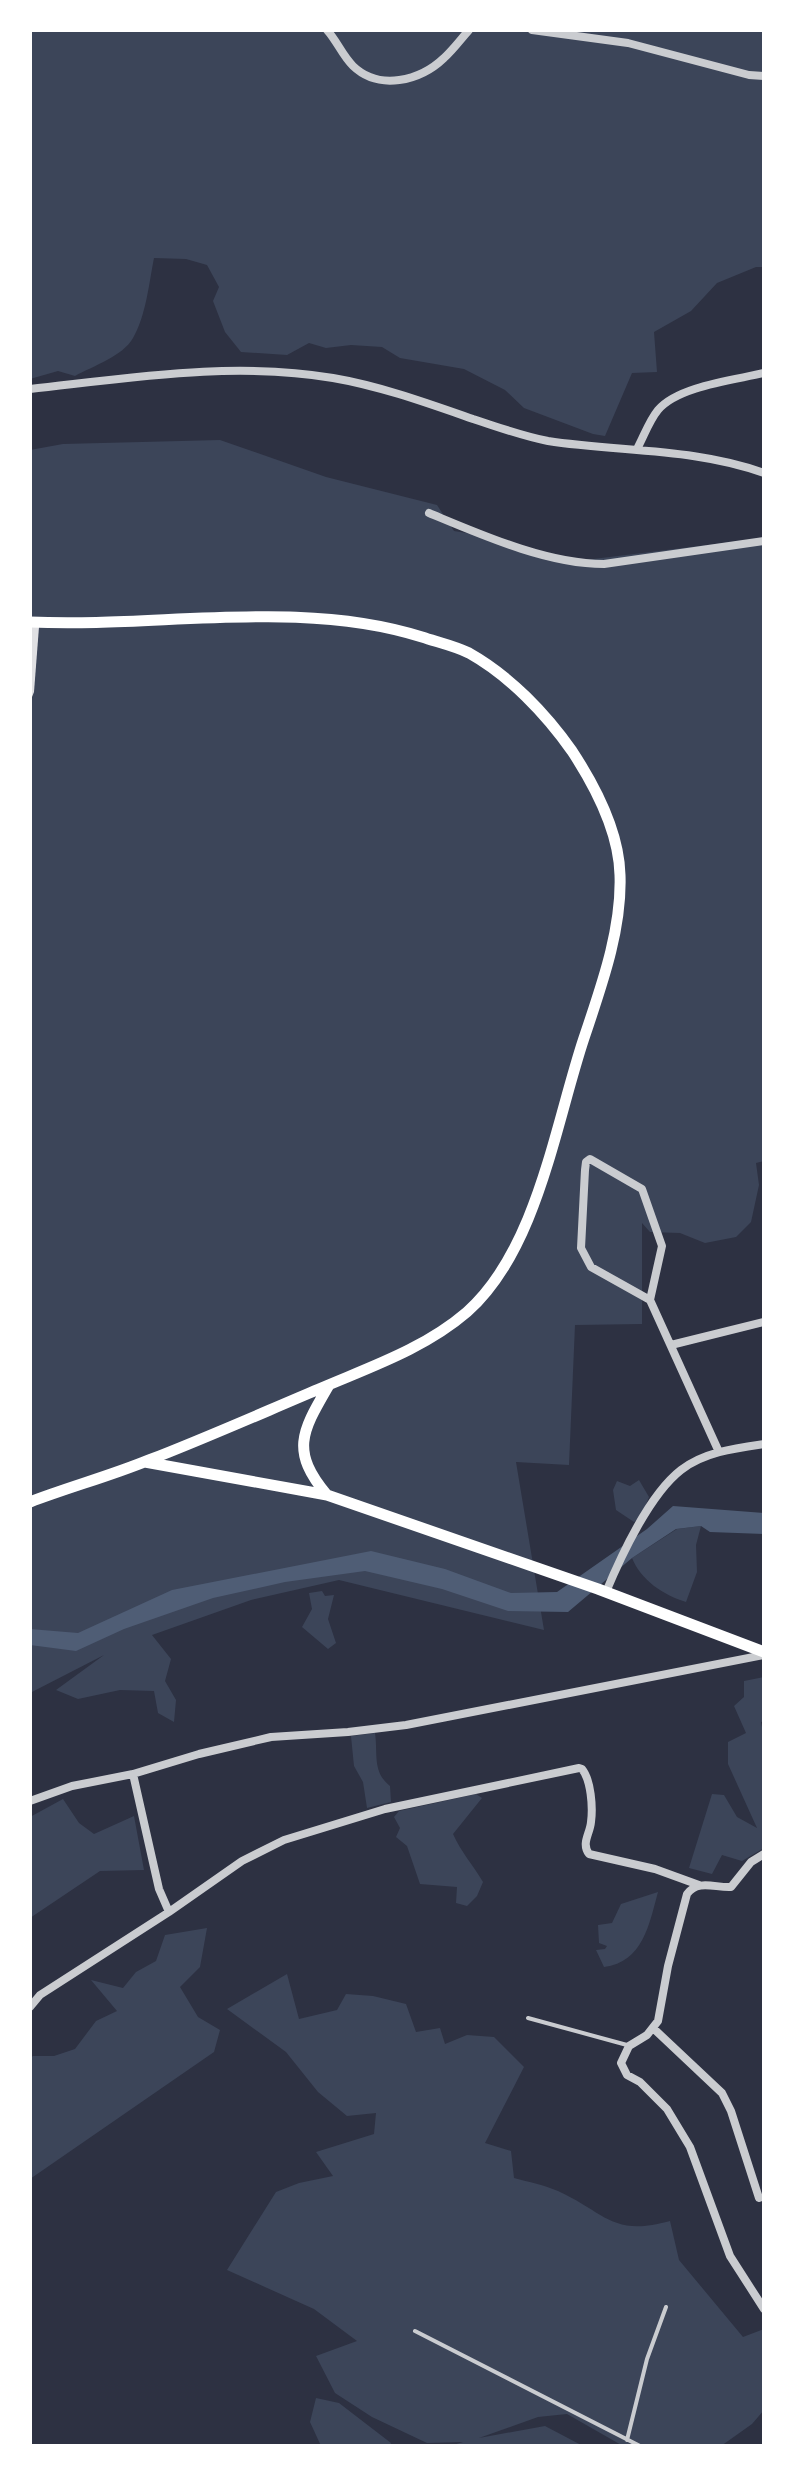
<svg xmlns="http://www.w3.org/2000/svg" width="794" height="2476" font-family="Raleway,sans-serif">
<style>
.green{fill:#3c4559}
.water{fill:#4f5d75}
.building{fill:#e0e0e3}
.lines{fill:none;stroke-linecap:round;stroke-linejoin:round}
.service{stroke:#caccd0;stroke-width:4}
.minor{stroke:#caccd0;stroke-width:8}
.secondary{stroke:#fff;stroke-width:11}
</style>
<rect width="100%" height="100%" fill="#2d3142"/>
<path class="green" d="M30,30H764V267H756L717,283L691,311L654,332L657,372L632,373L605,436L593,434L524,408L505,390L464,369L400,358L382,347L351,345L326,348L309,343L287,355L241,352L225,332L213,301L219,287L207,265L186,259L154,258C149,283 146,316 133,338C123,356 93,366 75,376L58,371L30,379Z
M220,440L326,477L437,505L454,531L479,535L569,562L764,538V1161L756,1163L759,1185L751,1222L736,1237L705,1243L680,1233L650,1232L642,1223V1324L575,1325L569,1465L516,1462L544,1630L339,1580L251,1600L152,1635L171,1659L165,1681L176,1700L174,1722L158,1713L154,1691L120,1690L78,1699L56,1690L104,1655L30,1693V450L63,444Z
M639,1480L649,1497L641,1517L634,1522L616,1510L613,1490L617,1481L630,1486Z
M701,1526L696,1545L697,1572L686,1602C663,1595 641,1580 632,1558L677,1529Z
M322,1591L325,1596L334,1595L328,1619L336,1643L328,1649L302,1627L312,1609L309,1593Z
M764,1677V1721L761,1722L764,1737V1848L742,1861L722,1855L712,1874L689,1868L712,1794L724,1795L737,1817L757,1828L728,1764V1742L746,1733L734,1706L744,1697V1681Z
M375,1733C378,1753 372,1772 390,1786L391,1802L367,1808L363,1782L354,1766L351,1736Z
M476,1794L482,1798L453,1834C461,1852 473,1865 483,1882L477,1896L467,1906L456,1903L457,1887L420,1884L407,1846L396,1837L400,1828L394,1817L399,1811Z
M63,1799L79,1823L94,1834L134,1816L144,1870L100,1871L30,1918V1817Z
M658,1892C649,1925 643,1962 604,1967L596,1950L605,1949L607,1946L599,1943L598,1925L612,1923L621,1904Z
M207,1928L200,1967L180,1987L198,2017L220,2030L214,2052L30,2179V2058L33,2056H54L75,2049L96,2021L117,2011L91,1980L123,1988L136,1972L156,1961L165,1935Z
M287,1974L299,2019L337,2010L346,1994L373,1996L406,2004L416,2032L440,2028L445,2044L467,2035L494,2037L524,2067L485,2143L511,2151L514,2178C529,2182 544,2185 558,2191C606,2213 612,2237 670,2221L679,2260L743,2337L764,2329V2410L752,2424L721,2446H623L567,2414L538,2417L479,2438L545,2426L583,2446H450L463,2442L427,2443L372,2417L335,2393L316,2356L357,2341L314,2309L227,2270L276,2192L299,2183L333,2176L316,2152L374,2134L376,2113L347,2116L318,2092L286,2052L227,2009Z
M316,2398L339,2403L391,2443L390,2446H321L310,2422Z"/>
<path class="water" d="M673,1506L764,1513V1534L710,1532L701,1526L676,1529L632,1558L568,1612L508,1611L442,1589L365,1571L285,1582L213,1598L124,1629L76,1651L30,1645V1629L78,1633L172,1590L371,1551L445,1569L511,1593L557,1592L647,1529Z"/>
<path class="building" d="M30,627H39L34,692L30,702Z"/>
<g class="lines">
<path class="service" d="M528,2018L627,2045
M415,2331L640,2446
M627,2440L647,2359L666,2307"/>
<path class="minor" d="M327,30C337,41 342,55 353,66C379,91 420,81 444,58C453,50 461,39 469,30
M532,30L628,43L749,75L764,76
M30,389C130,378 233,361 333,378C380,386 427,403 473,419C498,427 522,436 548,441C619,452 696,448 764,473
M637,449C644,436 649,421 658,410C678,386 735,380 764,373
M429,513C482,535 547,564 604,564L764,541
M650,1300L591,1267L581,1248L585,1170L586,1162L590,1159L642,1189L662,1246L650,1300L719,1452
M671,1345L764,1322
M606,1592C621,1556 650,1494 681,1470C704,1452 736,1448 764,1444
M30,1801L72,1786L133,1774L199,1754L271,1737L348,1732L406,1725L764,1655
M764,1854L751,1862L731,1887C715,1888 698,1879 687,1894L668,1966L658,2021L647,2035L629,2046L621,2063L627,2075L640,2082L667,2109L690,2147L730,2256L764,2309
M169,1912L242,1861L284,1840L385,1809L579,1768L582,1769C591,1780 593,1807 591,1822C590,1834 581,1843 589,1854L655,1869L699,1885
M30,2007L40,1995L169,1912L159,1889L133,1774
M653,2028L722,2093L731,2111L759,2198"/>
<path class="secondary" d="M30,622C157,628 300,598 422,637C437,642 455,646 469,653C510,676 546,714 572,751C595,786 619,832 620,875C622,930 601,987 584,1038C555,1125 537,1250 467,1312C424,1349 370,1367 319,1389C262,1413 206,1438 149,1460C110,1476 69,1487 30,1502
M145,1462L327,1495L598,1589L764,1652
M327,1495C289,1450 303,1430 329,1385"/>
</g>
<rect width="794" height="2476" fill="none" stroke="#ffffff" stroke-width="64"/>
</svg>
